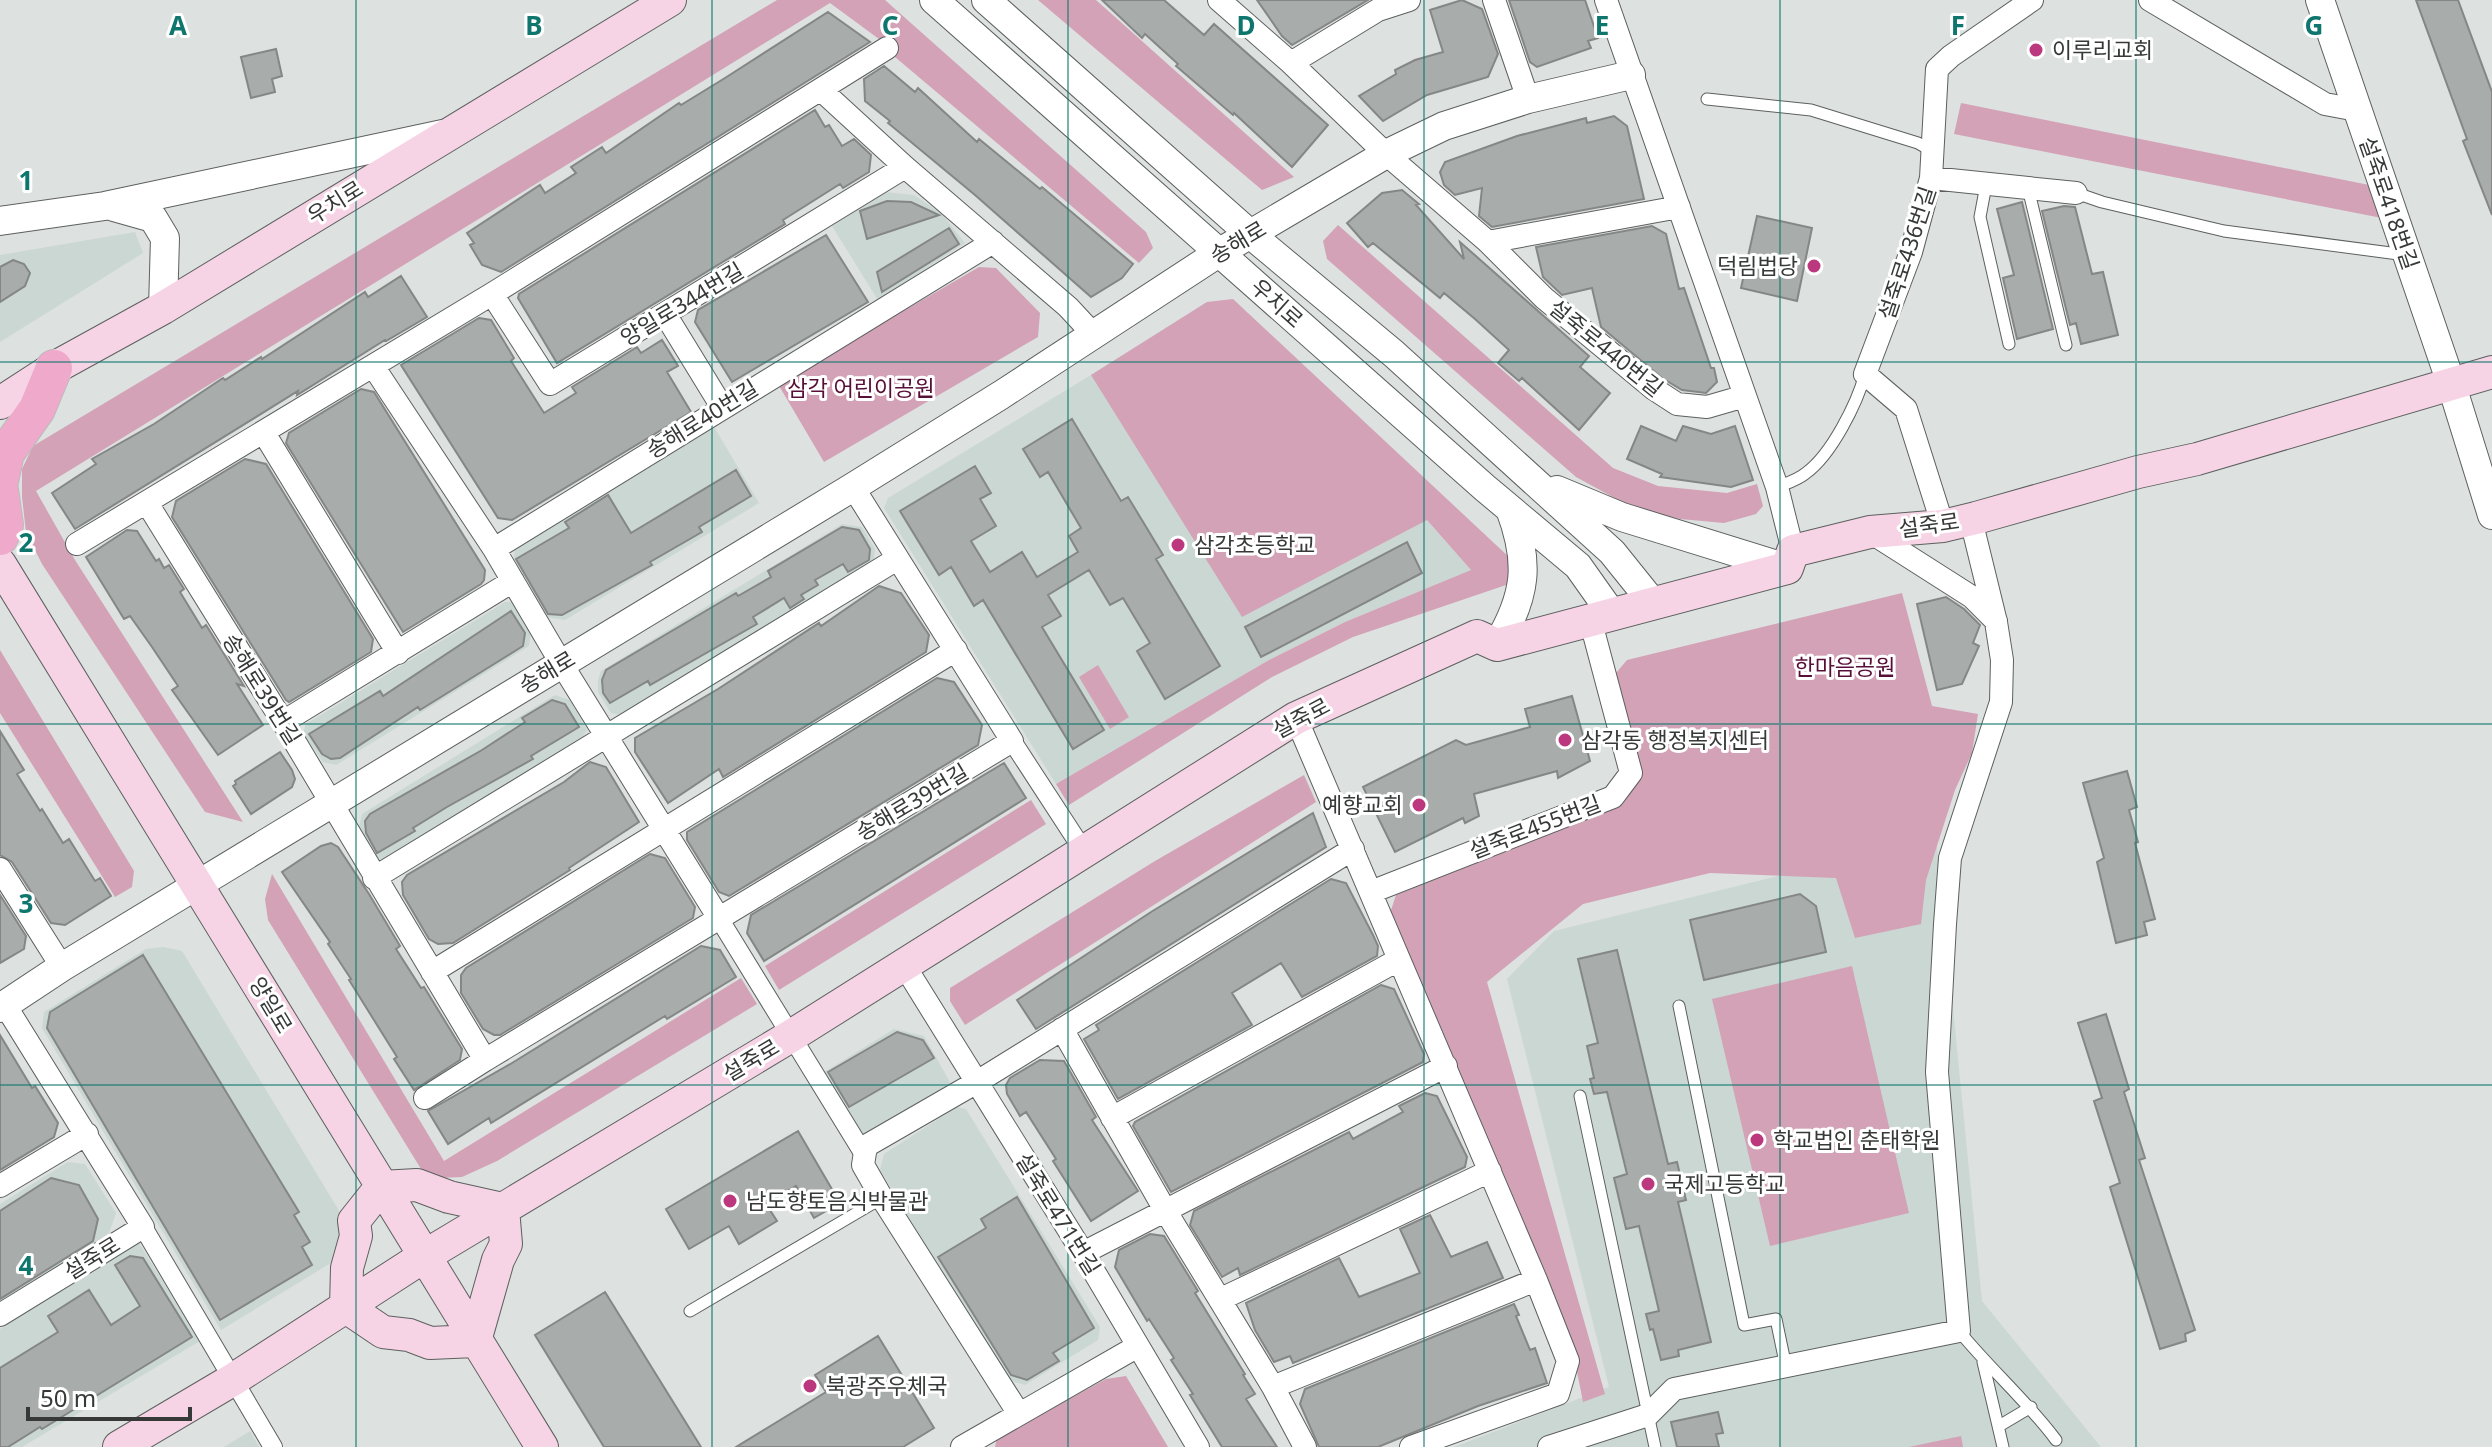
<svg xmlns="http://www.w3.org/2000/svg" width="2492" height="1447" font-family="'Noto Sans','Noto Sans KR',sans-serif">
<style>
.built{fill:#cbd7d3}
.green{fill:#d3a2b6}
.building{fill:#a8acaa;stroke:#848786;stroke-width:2}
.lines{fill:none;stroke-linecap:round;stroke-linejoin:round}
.service-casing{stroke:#5c605e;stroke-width:13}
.pedestrian-casing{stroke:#5c605e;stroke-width:20}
.minor-casing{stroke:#5c605e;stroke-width:24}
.tertiary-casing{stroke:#5c605e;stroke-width:30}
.secondary-casing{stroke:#5c605e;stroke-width:34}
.primary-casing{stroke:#bbb;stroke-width:38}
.service{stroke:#fff;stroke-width:11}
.pedestrian{stroke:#fff;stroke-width:18}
.minor{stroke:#fff;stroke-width:22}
.tertiary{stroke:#fff;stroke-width:28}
.secondary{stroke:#f7d4e5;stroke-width:32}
.primary{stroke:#efa9ca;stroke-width:36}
.grid{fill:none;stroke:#0f766e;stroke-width:2;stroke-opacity:0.55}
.poi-dot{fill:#bc387e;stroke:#fff;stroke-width:3}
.labels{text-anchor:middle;stroke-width:6;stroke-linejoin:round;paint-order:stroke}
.poi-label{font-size:22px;fill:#373838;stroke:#fff;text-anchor:start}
.street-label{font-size:22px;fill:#373838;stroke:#fff}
.park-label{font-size:22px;fill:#580f37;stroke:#fff}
.grid-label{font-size:26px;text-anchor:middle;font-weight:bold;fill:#0f766e;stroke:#fff;stroke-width:6;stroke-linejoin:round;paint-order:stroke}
</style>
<rect width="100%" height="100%" fill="#dde1e0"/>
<path class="built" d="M886,192L914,195L941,213L965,243L878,300L832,226Z
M135,232L143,253L0,342V255Z
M1207,302L1427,520L1471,570L1345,622L1269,660L1056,784L884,508L888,498L1091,375Z
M713,425L759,503L565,620L545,617L513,562L515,548Z
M842,524L862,527L875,549L873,566L621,715L611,713L598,692V680L601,671Z
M505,602H512L531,630L529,646L336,765L323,762L303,733L306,724Z
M555,695L570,700L587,730L583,736L385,860L377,858L359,827L362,814Z
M1936,837L1982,1301L2101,1447H1454L1609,1387L1507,979L1554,931Z
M163,947L182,951L341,1214L340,1239L334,1261L221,1330L42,1028L44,1012L146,949Z
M894,1029L924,1036L951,1084L859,1138L821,1074Z
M957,1107L966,1109L1100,1327L1098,1340L1025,1385L1008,1380L880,1170L884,1154Z
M68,1162L85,1164L116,1213L107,1239L0,1306V1204Z
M139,1243L200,1341L22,1447H0V1329Z
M250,1431L259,1447H224Z"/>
<path class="green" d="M777,0H885L1146,232L1153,248L1139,263L895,57L879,39L830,3L36,491L75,560L243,822L205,812L42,564L26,532L22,497V469L33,446Z
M1038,0H1096L1294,177L1262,190Z
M1961,103L2394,190L2387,219L1954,134Z
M1338,225L1613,468L1658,486L1727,493L1757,484L1763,506L1756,514L1724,523L1680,519L1633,508L1576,477L1327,259L1323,241Z
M979,267L996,268L1040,313L1038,337L824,462L778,384Z
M1233,299L1510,558L1509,584L1353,637L1272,677L1069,805L1056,784L1269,660L1345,622L1471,570L1427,520L1242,617L1091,375L1207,302Z
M1902,593L1932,706L1978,714L1972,753L1955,790L1926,880L1921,924L1855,938L1836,878L1710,873L1583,904L1487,982L1605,1394L1583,1402L1571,1341L1390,913L1396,895L1623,804L1642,775L1616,673L1627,660Z
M0,650L134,871L132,887L115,897L0,713Z
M1098,665L1129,717L1110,729L1079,677Z
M1304,775L1316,802L965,1025L950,1001V988L1155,861Z
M1031,800L1046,824L779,990L765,966Z
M272,874L444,1161L741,978L757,1004L497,1161L462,1177L439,1178L421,1169L268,920L265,899Z
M1852,966L1909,1213L1770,1246L1712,999Z
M1126,1376L1168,1447H995L997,1438L1106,1379Z
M1961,1436L1963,1447H1909Z"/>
<path class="building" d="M1102,0H1164L1204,35L1214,24L1328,125L1292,167L1234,113L1233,115L1176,66L1178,64L1145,34L1142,38Z
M1257,0H1368L1292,45L1282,36Z
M1462,0L1482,9L1498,54L1488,77L1427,95L1383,121L1359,96L1396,74L1395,70L1415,60L1443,52L1430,10Z
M1509,0H1585L1598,38L1588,41L1591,48L1537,67L1530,62Z
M2416,0H2458L2492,92V215L2463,141L2467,139Z
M828,12L870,42L501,272L482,265L470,245L474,243L467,233L540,185L545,193L576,173L571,167L602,147L606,153L679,103L681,105L725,78Z
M276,49L282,76L272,79L275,92L251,98L241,57Z
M884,66L915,92L918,88L977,142L979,139L1040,189L1042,187L1133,264L1122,278L1091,297L975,195L888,123L890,121L865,101L864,79Z
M815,110L825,127L829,125L842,146L854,139L871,155L869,172L843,188L840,184L783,220L785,224L557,363L518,298L519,294Z
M1614,116L1627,126L1644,199L1492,227L1479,216L1482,188L1455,195L1444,185L1440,172L1445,162L1517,136L1586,118L1587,123Z
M1402,190L1419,204L1416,205L1464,259L1460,242L1589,356L1580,367L1610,393L1579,430L1522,378L1519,381L1498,363L1509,350L1475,319L1444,293L1440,298L1373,243L1368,247L1347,223L1382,193Z
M887,201L911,202L939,215L867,239L860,211Z
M2022,202L2053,329L2017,339L2003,278L2014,275L1997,209Z
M2064,206L2075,207L2092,274L2103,272L2118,335L2081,344L2076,323L2070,325L2042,211Z
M1757,216L1812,228L1797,301L1741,288Z
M1652,226L1666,234L1679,289L1684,288L1711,368H1714L1717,382L1706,393L1682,390L1662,378L1601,327L1592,288L1562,295L1543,277L1536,247Z
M949,228L959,244L882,292L877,272Z
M826,235L868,302L732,382L695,322L698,310Z
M13,260L24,264L30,273L25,286L0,302V267Z
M401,276L427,317L386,341L385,340L297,395L298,391L75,529L52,493L96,464L92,459L154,424L223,378L225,380L261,357L262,359L365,292L368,297Z
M479,318L491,320L514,358L511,361L544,413L576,393L572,387L637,347L641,353L662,340L678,366L667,372L691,412L512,520L498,518L401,365Z
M361,389L374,392L485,570L484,580L481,584L403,632L286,443L289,433Z
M1072,419L1121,501L1128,497L1163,555L1156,559L1220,666L1165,699L1137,651L1150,643L1123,598L1110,605L1089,570L1048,595L1061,616L1042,627L1104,730L1073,749L983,600L974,606L951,567L939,575L900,511L975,466L991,493L980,499L996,526L971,541L990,572L1022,552L1037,577L1078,552L1069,536L1081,528L1048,472L1040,477L1023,449Z
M1641,426L1676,441L1683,426L1711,434L1735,426L1753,480L1731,487L1660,477L1662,474L1627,459Z
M245,459L266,464L373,639L371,652L289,702L286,700L172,517L176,501Z
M736,470L751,496L699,527L702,532L650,562L652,565L562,615L548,614L516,559L569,528L565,522L608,495L631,533Z
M842,527L859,530L870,549L869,560L848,572L843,564L815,580L818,585L801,595L804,599L790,608L784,598L753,617L757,624L650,685L648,681L610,703L603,693L602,680L606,670L736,593L738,596L771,577L768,571Z
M127,530L137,531L156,561L159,559L164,568L169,565L184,589L180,592L202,628L206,625L244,686L237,684L263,725L218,755L172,690L178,686L152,647L130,616L124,619L86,557Z
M1407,542L1422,573L1261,657L1245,627Z
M879,586L901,593L929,635L926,652L723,777L719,769L668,803L635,752V738L718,689L819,623L821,626Z
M1946,597L1964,609L1980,625L1973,643L1979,646L1962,684L1937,690L1917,604Z
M511,611L525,633L523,646L420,710L418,707L340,758L331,759L322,754L309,734L380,691L383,696Z
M937,678L954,682L982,725L978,745L729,896L719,892L687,840V832Z
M1572,696L1590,761L1558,778L1557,771L1474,794L1479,816L1465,823L1463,818L1395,852L1363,787L1456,740L1466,745L1530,727L1525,709Z
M552,700L565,704L579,727L531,756L533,759L447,807L413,828L415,831L377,853L366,833L365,821L370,814L482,750L525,722L522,718Z
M0,731L24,770L17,774L40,811L42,809L63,843L69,839L95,881L100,878L111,896L65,925L51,923L12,862L0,855Z
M280,752L292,770L295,779L292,787L251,814L233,786L236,784L235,781Z
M590,762L606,767L639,822L569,868L570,870L453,943L438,944L429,939L403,895L402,882L407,875L564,782Z
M1004,763L1026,798L764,961L747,933L751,915Z
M2127,771L2137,807L2129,810L2138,842L2135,843L2155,919L2144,922L2147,935L2116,943L2097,862L2104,858L2083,783Z
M1313,813L1326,847L1036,1029L1017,1000L1151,912Z
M331,843L338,847L369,894L400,946L396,949L421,988L424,987L462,1049L460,1060L414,1090L394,1059L397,1057L349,980L351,979L328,944L330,942L282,872L321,846Z
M650,854L665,858L695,907L693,918L500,1035H494L483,1029L461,993V975L466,968Z
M1331,879L1346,883L1373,935L1378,946L1377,956L1302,997L1281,963L1232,993L1252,1025L1118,1099L1084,1039L1099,1030L1096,1025Z
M1800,894L1816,906L1826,952L1704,980L1690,920Z
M0,895L26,936L24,949L0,963Z
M701,946L720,950L736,977L667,1019L665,1016L491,1123L489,1118L448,1144L428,1111L512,1063Z
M1617,950L1668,1164L1677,1162L1686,1200L1678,1202L1711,1342L1678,1350L1679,1356L1661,1360L1653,1329L1650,1330L1646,1314L1659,1311L1639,1226L1626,1229L1614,1178L1627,1174L1607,1092L1594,1094L1590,1079L1594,1078L1587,1046L1598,1043L1578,959Z
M143,955L299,1212L294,1215L310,1242L302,1247L312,1265L220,1320L47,1028L50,1012Z
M1381,985L1394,989L1424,1054L1423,1062L1171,1192L1133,1126L1135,1122Z
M2106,1014L2129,1089L2124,1092L2145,1158L2139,1160L2195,1330L2185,1334L2186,1341L2160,1349L2110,1187L2120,1183L2094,1101L2102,1098L2078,1023Z
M897,1032L923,1040L934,1058L849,1107L828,1072Z
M0,1035L32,1088L35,1086L58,1123L54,1137L0,1170Z
M1040,1060L1064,1061L1096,1117L1092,1120L1138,1191L1091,1221L1053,1161L1056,1159L1026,1112L1020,1116L1007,1094L1006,1085L1010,1078Z
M1425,1093L1437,1096L1467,1157L1465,1167L1240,1275L1238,1268L1222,1277L1190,1225L1194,1211L1349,1132L1353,1139L1403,1112L1399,1106Z
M798,1131L840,1203L814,1218L796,1186L766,1204L777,1221L739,1244L729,1226L689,1249L666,1209Z
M51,1178L79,1185L98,1219L93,1241L0,1299V1211Z
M1017,1197L1094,1328L1053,1353L1059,1361L1027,1380L1011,1375L938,1257L986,1228L981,1219Z
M1430,1215L1451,1257L1487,1242L1503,1278L1293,1363L1290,1356L1274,1362L1255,1330L1246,1303L1339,1258L1359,1297L1420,1273L1400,1229Z
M1150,1234L1164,1236L1198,1291L1195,1293L1245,1374L1243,1375L1255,1394L1246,1399L1277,1447H1222L1190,1395L1193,1394L1171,1360L1174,1358L1149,1319L1147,1321L1115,1267L1119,1250Z
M130,1256L143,1258L192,1337L42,1429L40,1427L8,1447H0V1368L58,1332L48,1316L89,1290L111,1325L140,1306L115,1265Z
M605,1292L701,1447H604L535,1335Z
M1514,1304L1519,1315L1516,1316L1530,1350L1535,1348L1547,1383L1478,1406L1378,1447H1319L1300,1404L1305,1389Z
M878,1336L934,1428L903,1447H736L826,1392L815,1375Z
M1718,1412L1723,1433L1716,1434L1719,1447H1677L1671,1422Z"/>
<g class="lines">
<defs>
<path id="service" d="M1707,99L1811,110L1918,143L1932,151
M1986,185L1980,217L2009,344
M2028,188L2066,345
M2076,193L2102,202L2224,231L2406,255
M1777,487C1787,483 1798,480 1806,473C1831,455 1857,404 1865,374
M1679,1006L1744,1325L1776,1319L1786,1367
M1580,1096L1655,1447
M690,1311L882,1198
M1959,1331C1990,1369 2027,1401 2056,1440
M1983,1362L2003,1447
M1999,1426L2031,1407"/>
<path id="pedestrian" d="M1012,741L1085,853
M720,920L865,1156
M143,1227L273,1447"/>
<path id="minor" d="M1219,0L1291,63L1386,154L1488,242L1544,298L1654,389L1677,404L1707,407L1745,396
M1494,0L1528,99
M1606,0L1777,487L1793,551
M2150,0L2325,104L2357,110
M1291,63L1378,10L1409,0
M821,90L905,167L1068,307L1094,335
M1931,178L2076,193
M1488,242L1679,207
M492,294L550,384L905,167
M665,314L722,407
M373,366L494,549L561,663L720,920
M264,433L398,653
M147,503L283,722L485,1060L1012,741L853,487
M1943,526L1906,409L1865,374L1911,252L1931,178L1937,69L1951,56L2032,0
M1870,532L1972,597L1996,621
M77,544L492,294L887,48
M494,549L993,242
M1296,718L1536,1280L1568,1361L1558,1394L1411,1447
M283,722L513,581
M0,869L62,967
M374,878L897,559
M1371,892L1613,797L1631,773L1590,619
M904,965L1083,1253L1198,1447
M432,972L956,650
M1062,1029L1165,1210L1273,1387L1305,1447
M425,1098L485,1060
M1112,1118L1398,960
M0,1186L87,1134
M1083,1253L1446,1066
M1221,1299L1490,1171
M0,1315L143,1227L5,1005
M1273,1387L1536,1280
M1019,1414L882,1198L863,1165L866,1146L977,1082L1353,849
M962,1447L1138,1346
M1549,1447L1648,1415L1674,1389L1959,1331L1937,1072L1945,924L1950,858L2001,702L2002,660L1996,622L1971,520"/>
<path id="tertiary" d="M934,0L1485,488L1578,566L1612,614
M986,0L1250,234L1394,354L1612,552L1653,603
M2320,0L2451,383L2492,515
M114,207L153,218L165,238L163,308
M0,221L105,206L443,134
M1557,490L1622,517L1787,568
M1497,645C1527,595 1530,562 1510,509
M0,1008L62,967L853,487L1001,395L1220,252L1386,154L1444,126L1528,99L1631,75"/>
<path id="secondary" d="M0,403L54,368L163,308L670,0
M0,564C183,857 359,1154 542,1447
M381,1187L417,1185L449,1197L503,1209
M346,1307L383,1332L409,1335L430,1343L475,1341
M346,1307L347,1268L356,1236L354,1221L381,1187
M475,1341L498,1260L506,1244L503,1209
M119,1447L234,1379L423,1257L791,1036L1296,718L1477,636L1497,645L1787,568L1793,551L1870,532L1943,526L1976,518L2138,472L2197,459L2492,372"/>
<path id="primary" d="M0,481L6,453L37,409L54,368
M0,490L5,525L0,537"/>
</defs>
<use href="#service" class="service-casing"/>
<use href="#pedestrian" class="pedestrian-casing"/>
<use href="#minor" class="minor-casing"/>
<use href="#tertiary" class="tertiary-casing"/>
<use href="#secondary" class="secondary-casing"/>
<use href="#primary" class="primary-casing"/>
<use href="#service" class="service"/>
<use href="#pedestrian" class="pedestrian"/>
<use href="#minor" class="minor"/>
<use href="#tertiary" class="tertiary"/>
<use href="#secondary" class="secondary"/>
<use href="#primary" class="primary"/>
</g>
<path class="grid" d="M356,0V1447M712,0V1447M1068,0V1447M1424,0V1447M1780,0V1447M2136,0V1447M0,362H2492M0,724H2492M0,1085H2492"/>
<g class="poi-dot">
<circle cx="2036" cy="50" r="8"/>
<circle cx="1814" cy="266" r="8"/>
<circle cx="1178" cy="545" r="8"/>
<circle cx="1565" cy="740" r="8"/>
<circle cx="1419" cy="805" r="8"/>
<circle cx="1757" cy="1140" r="8"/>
<circle cx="1648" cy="1184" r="8"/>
<circle cx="730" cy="1201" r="8"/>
<circle cx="810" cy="1386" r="8"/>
</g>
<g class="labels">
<g class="poi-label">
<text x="2052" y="58">이루리교회</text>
<text x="1798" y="274" text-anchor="end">덕림법당</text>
<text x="1194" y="553">삼각초등학교</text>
<text x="1581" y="748">삼각동 행정복지센터</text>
<text x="1403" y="813" text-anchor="end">예향교회</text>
<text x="1773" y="1148">학교법인 춘태학원</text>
<text x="1664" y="1192">국제고등학교</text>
<text x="746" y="1209">남도향토음식박물관</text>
<text x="826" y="1394">북광주우체국</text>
</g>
<g class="street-label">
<text transform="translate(335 202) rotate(-32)" y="8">우치로</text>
<text transform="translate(2389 203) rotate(71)" y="8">설죽로418번길</text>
<text transform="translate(1238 242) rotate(-31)" y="8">송해로</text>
<text transform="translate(1907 253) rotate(-72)" y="8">설죽로436번길</text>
<text transform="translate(1277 303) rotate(42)" y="8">우치로</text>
<text transform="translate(682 304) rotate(-31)" y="8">양일로344번길</text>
<text transform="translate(1606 348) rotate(39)" y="8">설죽로440번길</text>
<text transform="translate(702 419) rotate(-32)" y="8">송해로40번길</text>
<text transform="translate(1929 525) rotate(-8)" y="8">설죽로</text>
<text transform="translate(547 672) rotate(-31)" y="8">송해로</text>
<text transform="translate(262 689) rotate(58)" y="8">송해로39번길</text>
<text transform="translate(1301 718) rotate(-28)" y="8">설죽로</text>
<text transform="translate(912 802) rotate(-31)" y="8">송해로39번길</text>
<text transform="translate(1535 827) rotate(-21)" y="8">설죽로455번길</text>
<text transform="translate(271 1005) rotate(59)" y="8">양일로</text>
<text transform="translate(751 1060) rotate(-31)" y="8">설죽로</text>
<text transform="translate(1058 1214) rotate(58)" y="8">설죽로471번길</text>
<text transform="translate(92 1258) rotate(-32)" y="8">설죽로</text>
</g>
<g class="park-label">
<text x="861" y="396">삼각 어린이공원</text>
<text x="1845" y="675">한마음공원</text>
</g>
</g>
<g class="grid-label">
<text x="178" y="35">A</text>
<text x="534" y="35">B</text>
<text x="890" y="35">C</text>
<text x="1246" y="35">D</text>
<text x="1602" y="35">E</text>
<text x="1958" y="35">F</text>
<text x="2314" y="35">G</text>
<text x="26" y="190">1</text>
<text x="26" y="552">2</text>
<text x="26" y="913">3</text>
<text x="26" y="1275">4</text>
</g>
<path d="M28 1407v12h162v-12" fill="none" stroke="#373838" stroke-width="4"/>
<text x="40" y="1407" font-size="24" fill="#373838" stroke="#ffffff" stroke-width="6" paint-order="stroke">50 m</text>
</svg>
